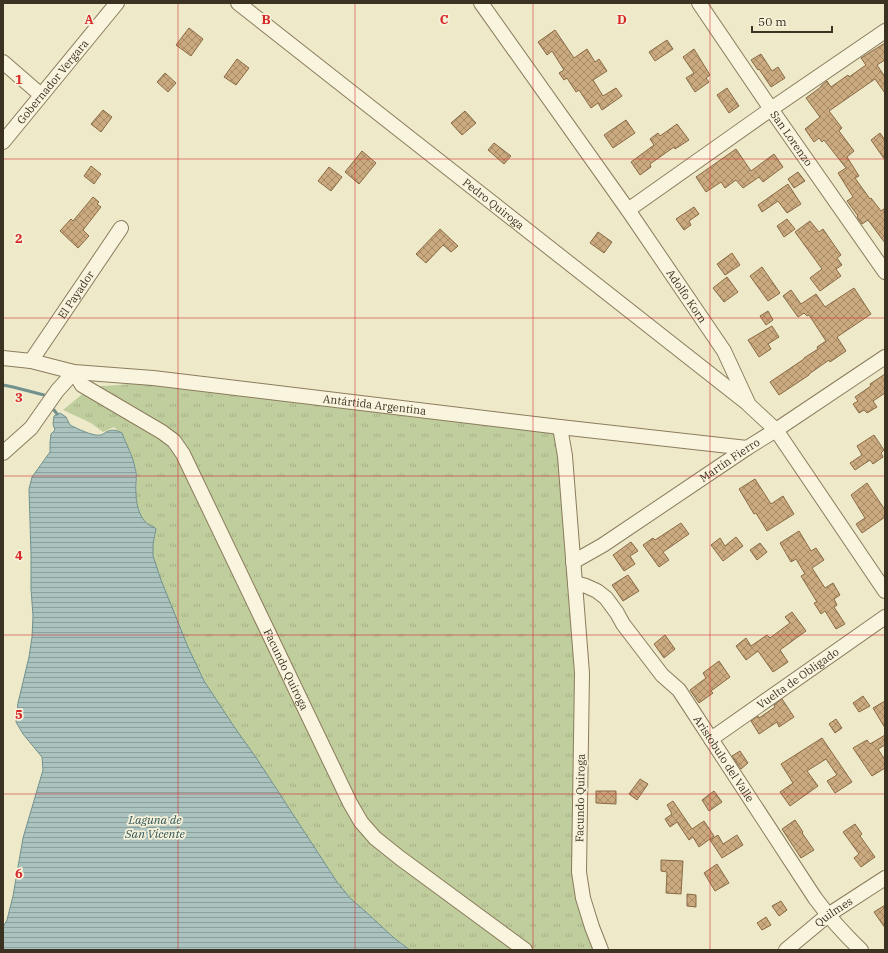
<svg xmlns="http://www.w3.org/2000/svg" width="888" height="953" font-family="'IBM Plex Serif',serif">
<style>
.park{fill:url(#park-tufts)}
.water{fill:url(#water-rules);stroke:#70918e}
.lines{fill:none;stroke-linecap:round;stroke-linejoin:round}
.stream{stroke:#70918e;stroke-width:3}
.building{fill:url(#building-cross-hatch);stroke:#896a44}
.minor-casing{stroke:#8b7c5e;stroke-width:16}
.minor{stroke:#f9f4dd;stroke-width:14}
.grid{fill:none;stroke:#d62828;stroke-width:1;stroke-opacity:0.55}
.labels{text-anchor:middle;stroke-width:3.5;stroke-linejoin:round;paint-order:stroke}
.street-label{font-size:11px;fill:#3b3221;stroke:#f6f1d9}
.water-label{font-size:12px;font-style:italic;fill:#31575b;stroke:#f6f1d9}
.grid-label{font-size:13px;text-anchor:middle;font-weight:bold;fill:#d62828;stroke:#f6f1d9;stroke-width:3.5;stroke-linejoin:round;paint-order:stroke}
</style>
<defs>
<pattern id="park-tufts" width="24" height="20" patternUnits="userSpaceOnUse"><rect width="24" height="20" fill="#c0cd9d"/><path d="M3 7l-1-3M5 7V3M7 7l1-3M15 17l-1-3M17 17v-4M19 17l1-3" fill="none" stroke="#a6b087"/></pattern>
<pattern id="water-rules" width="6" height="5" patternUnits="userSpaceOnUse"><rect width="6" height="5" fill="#aac3bf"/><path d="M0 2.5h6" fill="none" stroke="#8c9f9b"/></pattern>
<pattern id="building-cross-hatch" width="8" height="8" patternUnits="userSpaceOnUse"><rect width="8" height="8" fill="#cbaa80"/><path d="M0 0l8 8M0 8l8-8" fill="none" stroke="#a68b68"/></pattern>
</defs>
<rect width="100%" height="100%" fill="#eee9c9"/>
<path class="park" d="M131,384H154L560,427L573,562L579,872L601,950H410L394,938L366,912L350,898L337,882L257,759L235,728L204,681L188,647L161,580L153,556V544L156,532L154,527C141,524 136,506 136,493C136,487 138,481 137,475C136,467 127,442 123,436C120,433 117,430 114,427L103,432L91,423L63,410L91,387Z"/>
<path class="water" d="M60,413L66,417L70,425C76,428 94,437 101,435C102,435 106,432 106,432C112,429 116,430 122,433C126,444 133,456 135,468C138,477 135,485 136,493C136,506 141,524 154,527L156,529L153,544V556L161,580L188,647L204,681L235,728L257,759L337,882L350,898L366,912L394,938L410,950H3V927L7,920L13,896L23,838L43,770L42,757L23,734L16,722L18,703L29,657L32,637L33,616L31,589V554L29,489L32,477L50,452V443L51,434L55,430L53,424L54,416Z"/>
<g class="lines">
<path class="stream" d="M3,385L13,387L44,395
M54,410L57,414"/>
</g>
<path class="building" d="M189,28L203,39L191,56L176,45Z
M555,30L574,58L587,49L595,62L599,59L607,71L593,80L603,96L616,88L622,96L602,110L598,103L591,108L579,90L576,92L567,78L564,80L559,73L564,70L552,51L547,55L538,42Z
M667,40L673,49L655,61L649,52Z
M885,43V60L877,65L885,77V93L875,79L829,111L842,128L839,131L854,151L847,157L859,176L855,178L870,199L871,198L881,211L885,208V243L868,220L862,224L857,217L858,216L847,201L853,197L838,173L846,168L824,140L822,142L819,138L814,142L805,129L820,117L806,98L821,87V86L827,81L831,87L848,75L849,77L866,65L861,58Z
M694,49L710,75L706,78L709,82L695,92L686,78L694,73L683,57Z
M761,54L772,71L778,67L785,78L771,87L759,69L758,70L751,60Z
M237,59L249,68L236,85L224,77Z
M165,73L176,83L168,92L157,82Z
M727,88L739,106L729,113L717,95Z
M103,110L112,117L101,132L91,124Z
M465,111L476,123L462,135L451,123Z
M626,120L635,133L613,148L604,135Z
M677,124L689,140L675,149L674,147L650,164L651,167L640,175L631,162L654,145L650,139L658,133L660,136Z
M880,133L885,140V160L871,140Z
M494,143L511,156L504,164L488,150Z
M736,149L751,171L774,154L783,167L763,182L759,177L743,188L736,180L725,188L721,182L706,192L696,177Z
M362,151L376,163L359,184L345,172Z
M91,166L101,174L94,184L84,176Z
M329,167L342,177L331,191L318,181Z
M798,172L805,181L794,188L788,179Z
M788,184L801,204L787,213L778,201L762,212L758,205Z
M93,197L99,202L97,204L101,207L83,230L89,236L78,248L60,231L71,219L73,221Z
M694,207L699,214L689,221L691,225L684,230L676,219Z
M787,219L795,229L784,237L777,226Z
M810,221L819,232L823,229L841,255L837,258L842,265L836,269L841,276L820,291L810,278L822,269L795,232Z
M440,229L458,246L451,252L443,245L426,263L416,254Z
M598,232L612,242L604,253L590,243Z
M732,253L740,265L725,275L717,264Z
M762,267L780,293L768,301L750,276Z
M727,277L738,292L724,302L713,288Z
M854,288L871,314L837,337L846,351L830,362L829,360L809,374V375L779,395L770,382L804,359V358L818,349L817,347L826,341L809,315L807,316L804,313L798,317L783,296L791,290L801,304L816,294L825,307Z
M768,311L773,320L766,325L760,316Z
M772,326L779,337L768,344L771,349L759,357L748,340Z
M885,374V393L873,401L877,407L867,413L864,410L859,413L853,404L858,401L855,397L871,386L870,384Z
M874,435L884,450L881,453L883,457L873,464L870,460L855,470L850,463L862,455L857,446Z
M755,479L771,504L783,496L794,514L767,531L756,513L754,514L739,489Z
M867,483L885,510V517L862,533L856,524L865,518L851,495Z
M681,523L689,534L663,552L669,560L659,567L643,545L653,538L655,540Z
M799,531L811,551L816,548L824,560L812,568L825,588L833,583L840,595L834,599L837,605L834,607L845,624L836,629L825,611L821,614L814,603L817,602L801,576L805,574L796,559L791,562L780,543Z
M736,537L743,546L723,561L711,545L720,538L725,546Z
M631,542L638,551L630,556L635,564L624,571L613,555Z
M760,543L767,552L757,560L750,550Z
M628,575L639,591L623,601L612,585Z
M792,612L806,631L780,650L788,662L773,672L758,651L746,660L736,646L746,638L751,646L767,635L770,638L790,623L785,617Z
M665,635L675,649L664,658L654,644Z
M719,661L730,677L711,691L713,693L699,703L690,690L706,678L703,673Z
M863,696L870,706L859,712L853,703Z
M782,699L794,717L779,727L777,722L759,734L751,721L758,716L759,718L775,707L774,705Z
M885,701V728L873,708Z
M836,719L842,728L835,733L829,724Z
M885,735V745L878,749L885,760V768L872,776L853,748L867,740L870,744Z
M822,738L852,782L835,793L827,781L837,775L826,759L807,771L818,786L790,806L780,792L793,783L781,764Z
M740,751L748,763L741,769L732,756Z
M640,779L648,784L637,800L629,794Z
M596,791H616V804L596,803Z
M714,791L722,802L709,811L702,800Z
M673,801L692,829L704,821L714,836L699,847L693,837L689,840L677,822L670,827L665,819L672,814L667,805Z
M795,820L803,832L802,833L814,850L801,858L782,829Z
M855,824L862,834L860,836L875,857L861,867L854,858L859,854L843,832Z
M718,835L723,844L737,835L743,845L722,858L710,840Z
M661,860L683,861L681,894L666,893L667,872L661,871Z
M717,864L729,883L715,891L704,873Z
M687,894L696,895V907L687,906Z
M781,901L787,910L779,916L772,906Z
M885,905V928L874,912Z
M766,917L771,925L762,930L757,923Z"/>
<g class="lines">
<defs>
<g id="minor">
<path id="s1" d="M238,3L747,403"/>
<path id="s2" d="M481,3L628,210L724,351L749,405L776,430L885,591"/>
<path id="s3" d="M699,3L771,109L885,272"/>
<path d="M3,62L41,95"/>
<path id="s4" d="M3,142L117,3"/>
<path d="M628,210L771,109L885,31"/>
<path id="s5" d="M3,358L31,361L74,372L153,378L560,427L747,448"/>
<path id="s6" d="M31,361L121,228"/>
<path d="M560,427L565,456L582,673L579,872L583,898L592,927L601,950"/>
<path id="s7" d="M3,453L31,428L57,391L74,372L82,385L162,432L174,441L183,454L350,803L361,822L375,838L400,858L525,950"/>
<path id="s8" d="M573,562L603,545L747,448L776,430L885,357"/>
<path id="s9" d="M575,583L586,586L597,591L606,598L617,613L623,624L662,675L679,690L815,898C829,917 844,934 861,950"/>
<path id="s10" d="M711,739L885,617"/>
<path id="s11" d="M786,950L828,915L885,878"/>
</g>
</defs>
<use href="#minor" class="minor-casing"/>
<use href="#minor" class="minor"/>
</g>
<path class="grid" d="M178,3V950M355,3V950M533,3V950M710,3V950M3,159H885M3,318H885M3,476H885M3,635H885M3,794H885"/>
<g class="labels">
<g class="street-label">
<text dy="4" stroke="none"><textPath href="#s4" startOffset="78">Gobernador Vergara</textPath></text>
<text dy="4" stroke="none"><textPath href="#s3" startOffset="164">San Lorenzo</textPath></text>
<text dy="4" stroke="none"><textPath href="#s1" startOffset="325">Pedro Quiroga</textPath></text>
<text dy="4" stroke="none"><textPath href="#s6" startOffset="80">El Payador</textPath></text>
<text dy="4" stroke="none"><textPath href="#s2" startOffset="358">Adolfo Korn</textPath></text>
<text dy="4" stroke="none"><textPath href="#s5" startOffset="375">Antártida Argentina</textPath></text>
<text dy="4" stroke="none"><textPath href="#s8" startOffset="187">Martín Fierro</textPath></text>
<text dy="4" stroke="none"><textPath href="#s7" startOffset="486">Facundo Quiroga</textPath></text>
<text dy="4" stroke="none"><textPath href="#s10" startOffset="106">Vuelta de Obligado</textPath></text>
<text dy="4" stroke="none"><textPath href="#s9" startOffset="235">Aristobulo del Valle</textPath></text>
<text transform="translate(580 798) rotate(-89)" y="4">Facundo Quiroga</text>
<text dy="4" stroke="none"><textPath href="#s11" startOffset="61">Quilmes</textPath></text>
</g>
<g class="water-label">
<text x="155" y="824">Laguna de<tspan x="155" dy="14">San Vicente</tspan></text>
</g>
</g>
<g class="grid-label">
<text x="89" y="24">A</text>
<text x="266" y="24">B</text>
<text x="444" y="24">C</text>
<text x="622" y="24">D</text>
<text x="19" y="84">1</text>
<text x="19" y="243">2</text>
<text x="19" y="402">3</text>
<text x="19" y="560">4</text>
<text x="19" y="719">5</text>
<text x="19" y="878">6</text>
</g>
<rect width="888" height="953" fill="none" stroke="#3b3221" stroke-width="8"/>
<path d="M752 26v6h80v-6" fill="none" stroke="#3b3221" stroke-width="2"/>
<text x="758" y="26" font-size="12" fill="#3b3221" stroke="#f6f1d9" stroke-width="3" paint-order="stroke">50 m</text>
</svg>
